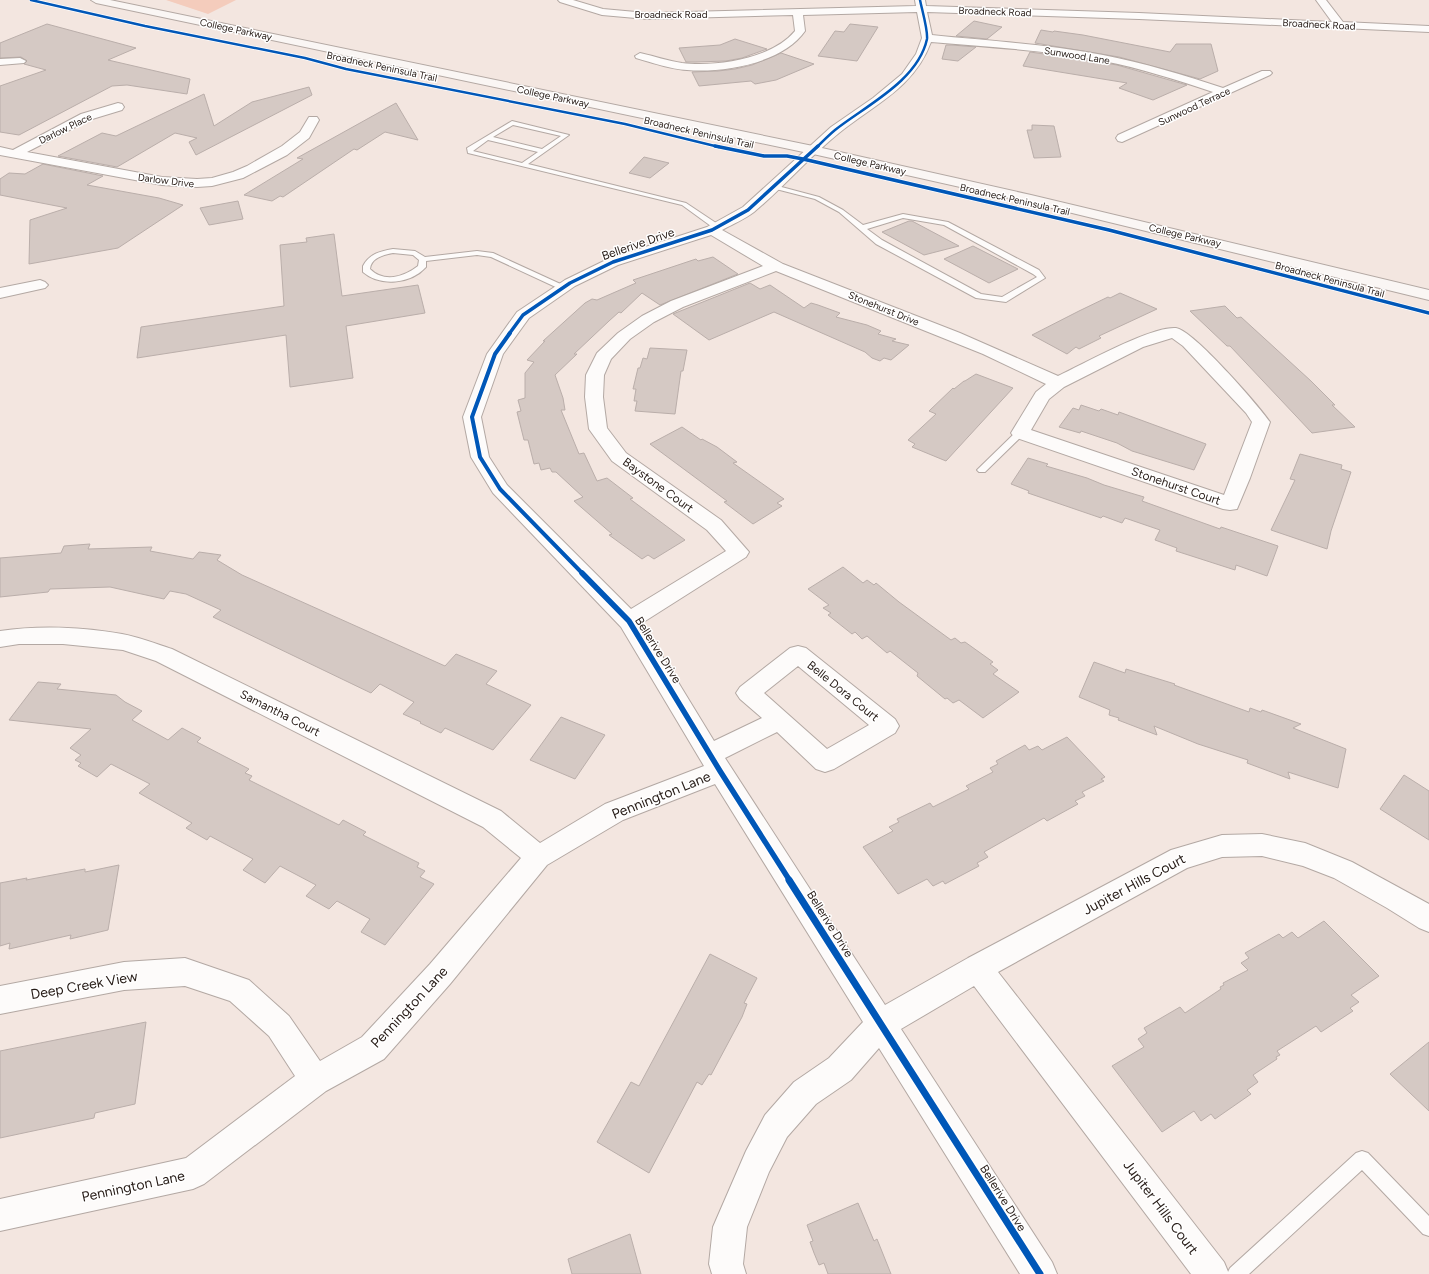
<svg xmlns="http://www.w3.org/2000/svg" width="1429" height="1274" font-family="Figtree,sans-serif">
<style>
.green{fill:#f4ccbc}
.building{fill:#d5c9c4;stroke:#baaeaa}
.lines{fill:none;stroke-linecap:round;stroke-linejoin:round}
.service-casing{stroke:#b3a8a3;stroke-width:2}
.minor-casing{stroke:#b3a8a3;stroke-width:2}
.secondary-casing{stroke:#b3a8a3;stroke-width:2}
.service{fill:#fdfbfa;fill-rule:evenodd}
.minor{fill:#fdfbfa;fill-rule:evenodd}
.secondary{fill:#faf6f4;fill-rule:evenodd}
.cycleway-far4-casing{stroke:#fff;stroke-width:4}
.cycleway-far3-casing{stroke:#fff;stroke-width:5}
.cycleway-far2-casing{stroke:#fff;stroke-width:6}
.cycleway-far1-casing{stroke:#fff;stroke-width:8}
.cycleway-casing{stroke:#fff;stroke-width:10}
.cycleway-far4{stroke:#0057b8;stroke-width:2.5}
.cycleway-far3{stroke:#0057b8;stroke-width:3.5}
.cycleway-far2{stroke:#0057b8;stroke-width:4}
.cycleway-far1{stroke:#0057b8;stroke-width:5.5}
.cycleway{stroke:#0057b8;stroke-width:7}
.labels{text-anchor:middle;stroke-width:3;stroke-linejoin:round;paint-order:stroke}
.far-street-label{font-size:10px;fill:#261b16;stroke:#fff}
.street-label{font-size:12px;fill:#261b16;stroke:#fff}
.near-street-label{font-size:14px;fill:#261b16;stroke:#fff}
</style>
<rect width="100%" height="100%" fill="#f3e6e0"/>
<path class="green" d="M166,0H236L208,14Z"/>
<path class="building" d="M974,21L1002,27L987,39L956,36Z
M47,24L136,48L108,60L190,79L187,94L127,85L112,86L19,135L0,132V86L46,70L24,64L27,61L21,57L0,58V43Z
M850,24L878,27L857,61L818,56L835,31L844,32Z
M1041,30L1053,32L1054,31L1083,35L1170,52L1176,44H1211L1218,71L1200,79L1119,57L1035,43Z
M735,39L767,49L742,58L726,61L696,62H686L679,48L720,45Z
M946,45H952L976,47L958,61L942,59Z
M1030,52L1081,59L1117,65L1187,85L1153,100L1119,88L1127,83L1023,66Z
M781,53L814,64L776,80L755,84L751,81L699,86L692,72L718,71L735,69L752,65Z
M309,87L312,95L196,155L189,142L197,138L175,133L117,167L58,156L102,133L116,136L204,94L214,126L252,102Z
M396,103L418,140L385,132L357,150L354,149L283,197L280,196L272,201L244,195L303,159L297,158Z
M1032,125L1054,126L1061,157L1034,158L1027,130H1032Z
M644,157L669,163L650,178L629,173Z
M43,164L103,176L87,185L159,198L183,205L118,248L29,264L30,220L67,208L0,195V179L9,173L25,174Z
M238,201L243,219L209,225L200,208Z
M909,221H912L959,246L924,255L882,232Z
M334,234L342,296L418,285L425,313L346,326L353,378L290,387L286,335L137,358L141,327L284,306L280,245L307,242L306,238Z
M973,246L1018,269L989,283L944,259Z
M713,257L738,274L660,305L642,293L621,313L619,312L609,321L574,354H577L555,375L563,398L565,410H561L579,454L584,453L597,481L607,478L633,498L630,499L685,540L654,559L648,555L642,559L609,535L612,534L574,501L583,497L556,472H552L550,468L541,470L539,463L534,464L528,440H524L517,412L521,411L518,400L525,398V373L534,362L527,360L545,341H543L585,303L592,299L597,300L636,283L633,280L696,259L698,261Z
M750,283L760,289L770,285L804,308L811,303L818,305L840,313L836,317L867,325L881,331L878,334L896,339L892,341L909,345L891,360L884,358L880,361L872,358L865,352L774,312L709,340L673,314Z
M1120,293L1157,309L1099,336L1101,338L1079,349L1076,347L1067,354L1032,335L1079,311L1108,297L1110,298Z
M1225,306L1237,318L1241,317L1311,381L1335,405H1332L1355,427L1312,433L1230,346H1227L1190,311Z
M650,348L687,350L683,371H681L675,414L635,411L637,401H634L636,389H633L638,368H640L643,358L647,359Z
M976,374L1013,388L946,461L912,447L915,444L908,440L936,414L929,411L953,388L954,389L964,381H965Z
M1081,405L1099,411L1101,409L1118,415L1119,412L1206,444L1194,470L1132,451L1117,443L1081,431L1080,433L1059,427L1073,408L1079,410Z
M682,427L701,440L702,439L717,447L737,462L733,463L784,499L777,503L782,506L753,524L724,502L727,501L650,444Z
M1300,454L1342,465L1341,469L1351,472L1331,531L1327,549L1271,530L1295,480L1290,479Z
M1028,458L1048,464L1046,466L1087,478L1104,485L1144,497L1142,501L1220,529L1221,527L1278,546L1267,576L1236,565L1235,570L1176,551L1177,548L1155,540L1160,530L1125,518L1122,523L1103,516L1101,518L1028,493L1029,491L1011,484Z
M90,544L88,549L152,547L150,551L193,559L199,552L221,555L217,560L242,575L445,666L456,654L497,671L486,684L531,705L493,750L445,728L441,733L420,723L421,722L403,714L414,702L380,684L371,693L213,617L221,610L186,594L170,591L164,599L110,587L50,589L48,592L0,597V558L61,553L64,546Z
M843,567L863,583L867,580L874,585L876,583L899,602L951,640L955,638L961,643L965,642L993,662L990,664L998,670L993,674L1019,692L983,718L959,700L953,703L947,698L945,699L917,676L918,673L890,651L887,653L867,636L862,639L855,632L852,634L828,615L831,613L823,608L829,605L808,589Z
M1094,662L1125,673L1126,669L1175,684L1174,685L1249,712L1250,708L1261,712L1262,710L1301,724L1293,728L1346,749L1338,788L1288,772L1290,779L1247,763L1248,760L1198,744L1154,726L1157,735L1118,720L1119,718L1109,715L1110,710L1079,697Z
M38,682L61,684L57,689L116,695L125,702L142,711L132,720L168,740L182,728L201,738L197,742L249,769L245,773L252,776L249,780L339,825L343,820L366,832L363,835L419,863L417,867L425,871L420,877L434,884L385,945L361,932L370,919L337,901L329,909L306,896L316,885L280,866L265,883L243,870L253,859L210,836L207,840L186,828L192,823L139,793L150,784L111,764L97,777L78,766L81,763L75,760L81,755L70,748L91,729L9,720Z
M561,717L605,735L575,779L530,760Z
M1067,737L1105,777L1101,779L1104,781L1082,792L1085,796L1075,801L1078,804L1047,821L1044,818L984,852L988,857L977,863L979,866L945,884L943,881L933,886L927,879L898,894L863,847L893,831L889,827L899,822L897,819L930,803L933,807L969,789L966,786L993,772L990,768L998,764L996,761L1025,745L1029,750L1038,746L1042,750Z
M1404,775L1429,791V840L1380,809Z
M119,865L108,930L70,939L71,935L9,949L10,943L0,946V883L27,878L26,880L85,869V872Z
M1324,921L1379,976L1351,995L1359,1002L1350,1008L1353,1011L1321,1032L1316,1026L1277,1051L1280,1055L1276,1057L1277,1059L1253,1075L1258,1082L1247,1090L1251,1094L1215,1119L1211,1114L1201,1121L1194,1111L1162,1132L1112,1066L1144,1047L1138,1039L1147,1033L1144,1028L1180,1007L1185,1013L1221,989L1220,987L1224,985L1223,983L1248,970L1241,963L1249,958L1245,953L1279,934L1283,938L1292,932L1298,938Z
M710,954L757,978L744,1003L747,1004L742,1017L711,1075L709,1074L702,1085L697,1082L649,1173L597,1142L631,1082L639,1086Z
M146,1022L135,1104L95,1113L94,1118L0,1138V1051Z
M1429,1042V1111L1390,1074Z
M858,1203L874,1241L877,1239L891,1274H828L824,1263L819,1265L814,1253L810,1242L813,1241L807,1225Z
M630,1234L641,1274H572L568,1259Z"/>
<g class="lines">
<defs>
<path id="service" d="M512,121L569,135L528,164L686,203L722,227L718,229H715L682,205L468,153L467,148ZM513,125L561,136L542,149L493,137ZM488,140L538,152L522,163L473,151Z
M774,185L819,197L843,210L863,225L903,214L948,222L1039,270L1045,278L1006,302L976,298L876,244L839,212L815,199L772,188L771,187ZM903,218L944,225L1033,274L1037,277L1002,297L981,294L882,240L867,229Z
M393,249L415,251L425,257L477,251L493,253L567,287L566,289H560L491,257L477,255L426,261V267C411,284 380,287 363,272V266C369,254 381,251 393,249ZM393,253L413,255L419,260L418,266C404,277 384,283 370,269C371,258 383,255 393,253Z
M1020,430L1025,433L1023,435L985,472H979L977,470L979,468L1017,431Z
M1362,1151L1368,1153L1429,1216V1236L1423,1234L1362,1170L1249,1274H1227L1230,1268L1356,1153Z"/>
<path id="minor" d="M558,0H573L603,9L647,13L916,6L915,0H925L926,6L1139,13L1332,22L1316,0H1326L1343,22L1429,26V32L1139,19L927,12L932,35C989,41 1047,44 1103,55C1144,63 1184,75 1223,88L1262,71H1270L1272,73L1270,75L1122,142L1118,141L1116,138L1118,135L1213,92C1177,80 1140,68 1103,61C1046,50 988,47 931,42C914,88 875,104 839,133C809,157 784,187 754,212C745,219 733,224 722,230L783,264L960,333L1058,376C1083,364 1151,326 1176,328C1193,330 1258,405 1270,422L1250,478L1237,509L1230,510L1223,509L1014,437L1011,433L1036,392L1046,384L983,354L776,271L683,307L654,322L630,339L611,359L604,375L603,397L607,428L626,453L721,520L749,552L746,557L642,623L714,741L762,718L740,699L736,693L740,687L790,648L798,646L806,648L895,719L899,726L895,733L834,769L825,772L816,769L777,732L725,758L885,1005L968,958L1171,850L1222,835L1262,834L1305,843L1352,862L1429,904V932L1419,928L1387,908L1334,878L1303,866L1262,856L1222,857L1187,868L998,972L1224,1262L1229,1274H1191L974,986L901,1029L1052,1262L1057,1274H1020L879,1048L851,1080L816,1104L787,1137L769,1172L747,1227L743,1264L746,1274H712L709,1264L713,1227L746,1151L765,1115L794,1082L829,1058L863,1022L715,784L623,820L547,865L450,984L384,1059L326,1091L204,1184L193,1189L0,1231V1199L186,1158L295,1076L269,1036L230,1001L185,986L124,990L0,1014V986L124,962L185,958L249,980L289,1016L320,1061L362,1037L430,964L521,858L483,827L156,661L123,650L63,644H19L0,647V631C39,625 84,627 122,634C139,637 156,644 172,649L501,811L540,843L605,804L704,766L621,627L493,493L471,457L463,417L487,354L517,312L565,280L608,259L707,227L743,207L831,127L873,98L902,74L916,54L922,38L917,12L803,15L805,31C783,63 724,73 687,70C670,69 653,63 636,58L635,56L640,53C654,56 668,61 682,63C716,67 772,59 795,31L793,15L647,19L602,15L560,2ZM711,235L763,266L671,301L642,316L618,333L597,353L586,375L585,397L589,429L612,461L707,530L726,551L631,609L507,485L489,457L481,417L503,354L529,318L575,286L618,265ZM1172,338L1183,346L1246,413L1252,422L1224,495L1031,430L1049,399L1064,387L1143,347ZM798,666L869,725L827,749L764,693Z
M20,58L26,61L24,63L0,65V59Z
M118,103L122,104L124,107L122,110L89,120L27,152L162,177L197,179L212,178L233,172L247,166L282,146L300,132L309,117H317L319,120L309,138L287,155L243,178L212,186L197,187L162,185L0,155V147L13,150L81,114Z
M40,280L45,282L48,285L45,288L0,298V288Z"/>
<path id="secondary" d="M91,0H110L813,146L1031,195L1429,290V300L1031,203L813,154L96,3Z"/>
</defs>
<use href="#service" class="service-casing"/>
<use href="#minor" class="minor-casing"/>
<use href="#secondary" class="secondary-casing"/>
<use href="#service" class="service"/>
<use href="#minor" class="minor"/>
<use href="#secondary" class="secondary"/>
<defs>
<path id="cycleway-far4" d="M31,0L145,26L305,58L346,69L625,124L719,147
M817,147C823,141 829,135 835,130C865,106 918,81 927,39C928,30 922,10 920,0"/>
<path id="cycleway-far3" d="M715,146L764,156H787L803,159L1109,230L1429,313
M509,334L523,315L570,283L613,262L712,230L748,210L818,146"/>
<path id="cycleway-far2" d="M510,333L495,354L472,417L480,457L500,489L583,574"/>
<path id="cycleway-far1" d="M582,573L629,621L720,771L790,881"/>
<path id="cycleway" d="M789,880L1040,1274"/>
</defs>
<use href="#cycleway-far4" class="cycleway-far4-casing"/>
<use href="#cycleway-far3" class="cycleway-far3-casing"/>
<use href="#cycleway-far2" class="cycleway-far2-casing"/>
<use href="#cycleway-far1" class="cycleway-far1-casing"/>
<use href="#cycleway" class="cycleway-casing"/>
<use href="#cycleway-far4" class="cycleway-far4"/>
<use href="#cycleway-far3" class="cycleway-far3"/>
<use href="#cycleway-far2" class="cycleway-far2"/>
<use href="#cycleway-far1" class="cycleway-far1"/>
<use href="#cycleway" class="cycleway"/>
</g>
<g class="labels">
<g class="far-street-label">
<text transform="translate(995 11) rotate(2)" y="4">Broadneck Road</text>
<text x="671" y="18">Broadneck Road</text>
<text transform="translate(1319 24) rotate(3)" y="4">Broadneck Road</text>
<text transform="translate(236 29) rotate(12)" y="4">College Parkway</text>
<text transform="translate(1077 55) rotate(9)" y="4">Sunwood Lane</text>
<text transform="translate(382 66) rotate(12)" y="4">Broadneck Peninsula Trail</text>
<text transform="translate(553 96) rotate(12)" y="4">College Parkway</text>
<text transform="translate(1194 106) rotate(-25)" y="4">Sunwood Terrace</text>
<text transform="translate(65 128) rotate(-26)" y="4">Darlow Place</text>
<text transform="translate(699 132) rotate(13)" y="4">Broadneck Peninsula Trail</text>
<text transform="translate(870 163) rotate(13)" y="4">College Parkway</text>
<text transform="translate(166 180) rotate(7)" y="4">Darlow Drive</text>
<text transform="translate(1015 199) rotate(13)" y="4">Broadneck Peninsula Trail</text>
<text transform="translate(1185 235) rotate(13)" y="4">College Parkway</text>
<text transform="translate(1330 279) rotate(15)" y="4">Broadneck Peninsula Trail</text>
<text transform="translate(884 308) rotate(22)" y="4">Stonehurst Drive</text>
</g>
<g class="street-label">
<text transform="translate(638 244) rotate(-19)" y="4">Bellerive Drive</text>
<text transform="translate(658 485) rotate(36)" y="4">Baystone Court</text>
<text transform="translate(1176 486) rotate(19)" y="4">Stonehurst Court</text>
<text transform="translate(658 650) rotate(58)" y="4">Bellerive Drive</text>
<text transform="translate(843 691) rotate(39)" y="4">Belle Dora Court</text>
<text transform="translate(280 713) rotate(27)" y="4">Samantha Court</text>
<text transform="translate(830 924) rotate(58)" y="4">Bellerive Drive</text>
<text transform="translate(1003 1198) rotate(58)" y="4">Bellerive Drive</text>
</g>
<g class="near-street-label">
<text transform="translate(661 795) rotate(-22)" y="5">Pennington Lane</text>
<text transform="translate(1134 884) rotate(-28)" y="5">Jupiter Hills Court</text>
<text transform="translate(84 985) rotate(-10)" y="5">Deep Creek View</text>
<text transform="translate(409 1007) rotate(-47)" y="5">Pennington Lane</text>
<text transform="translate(133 1186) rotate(-12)" y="5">Pennington Lane</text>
<text transform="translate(1161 1207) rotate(53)" y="5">Jupiter Hills Court</text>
</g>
</g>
</svg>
